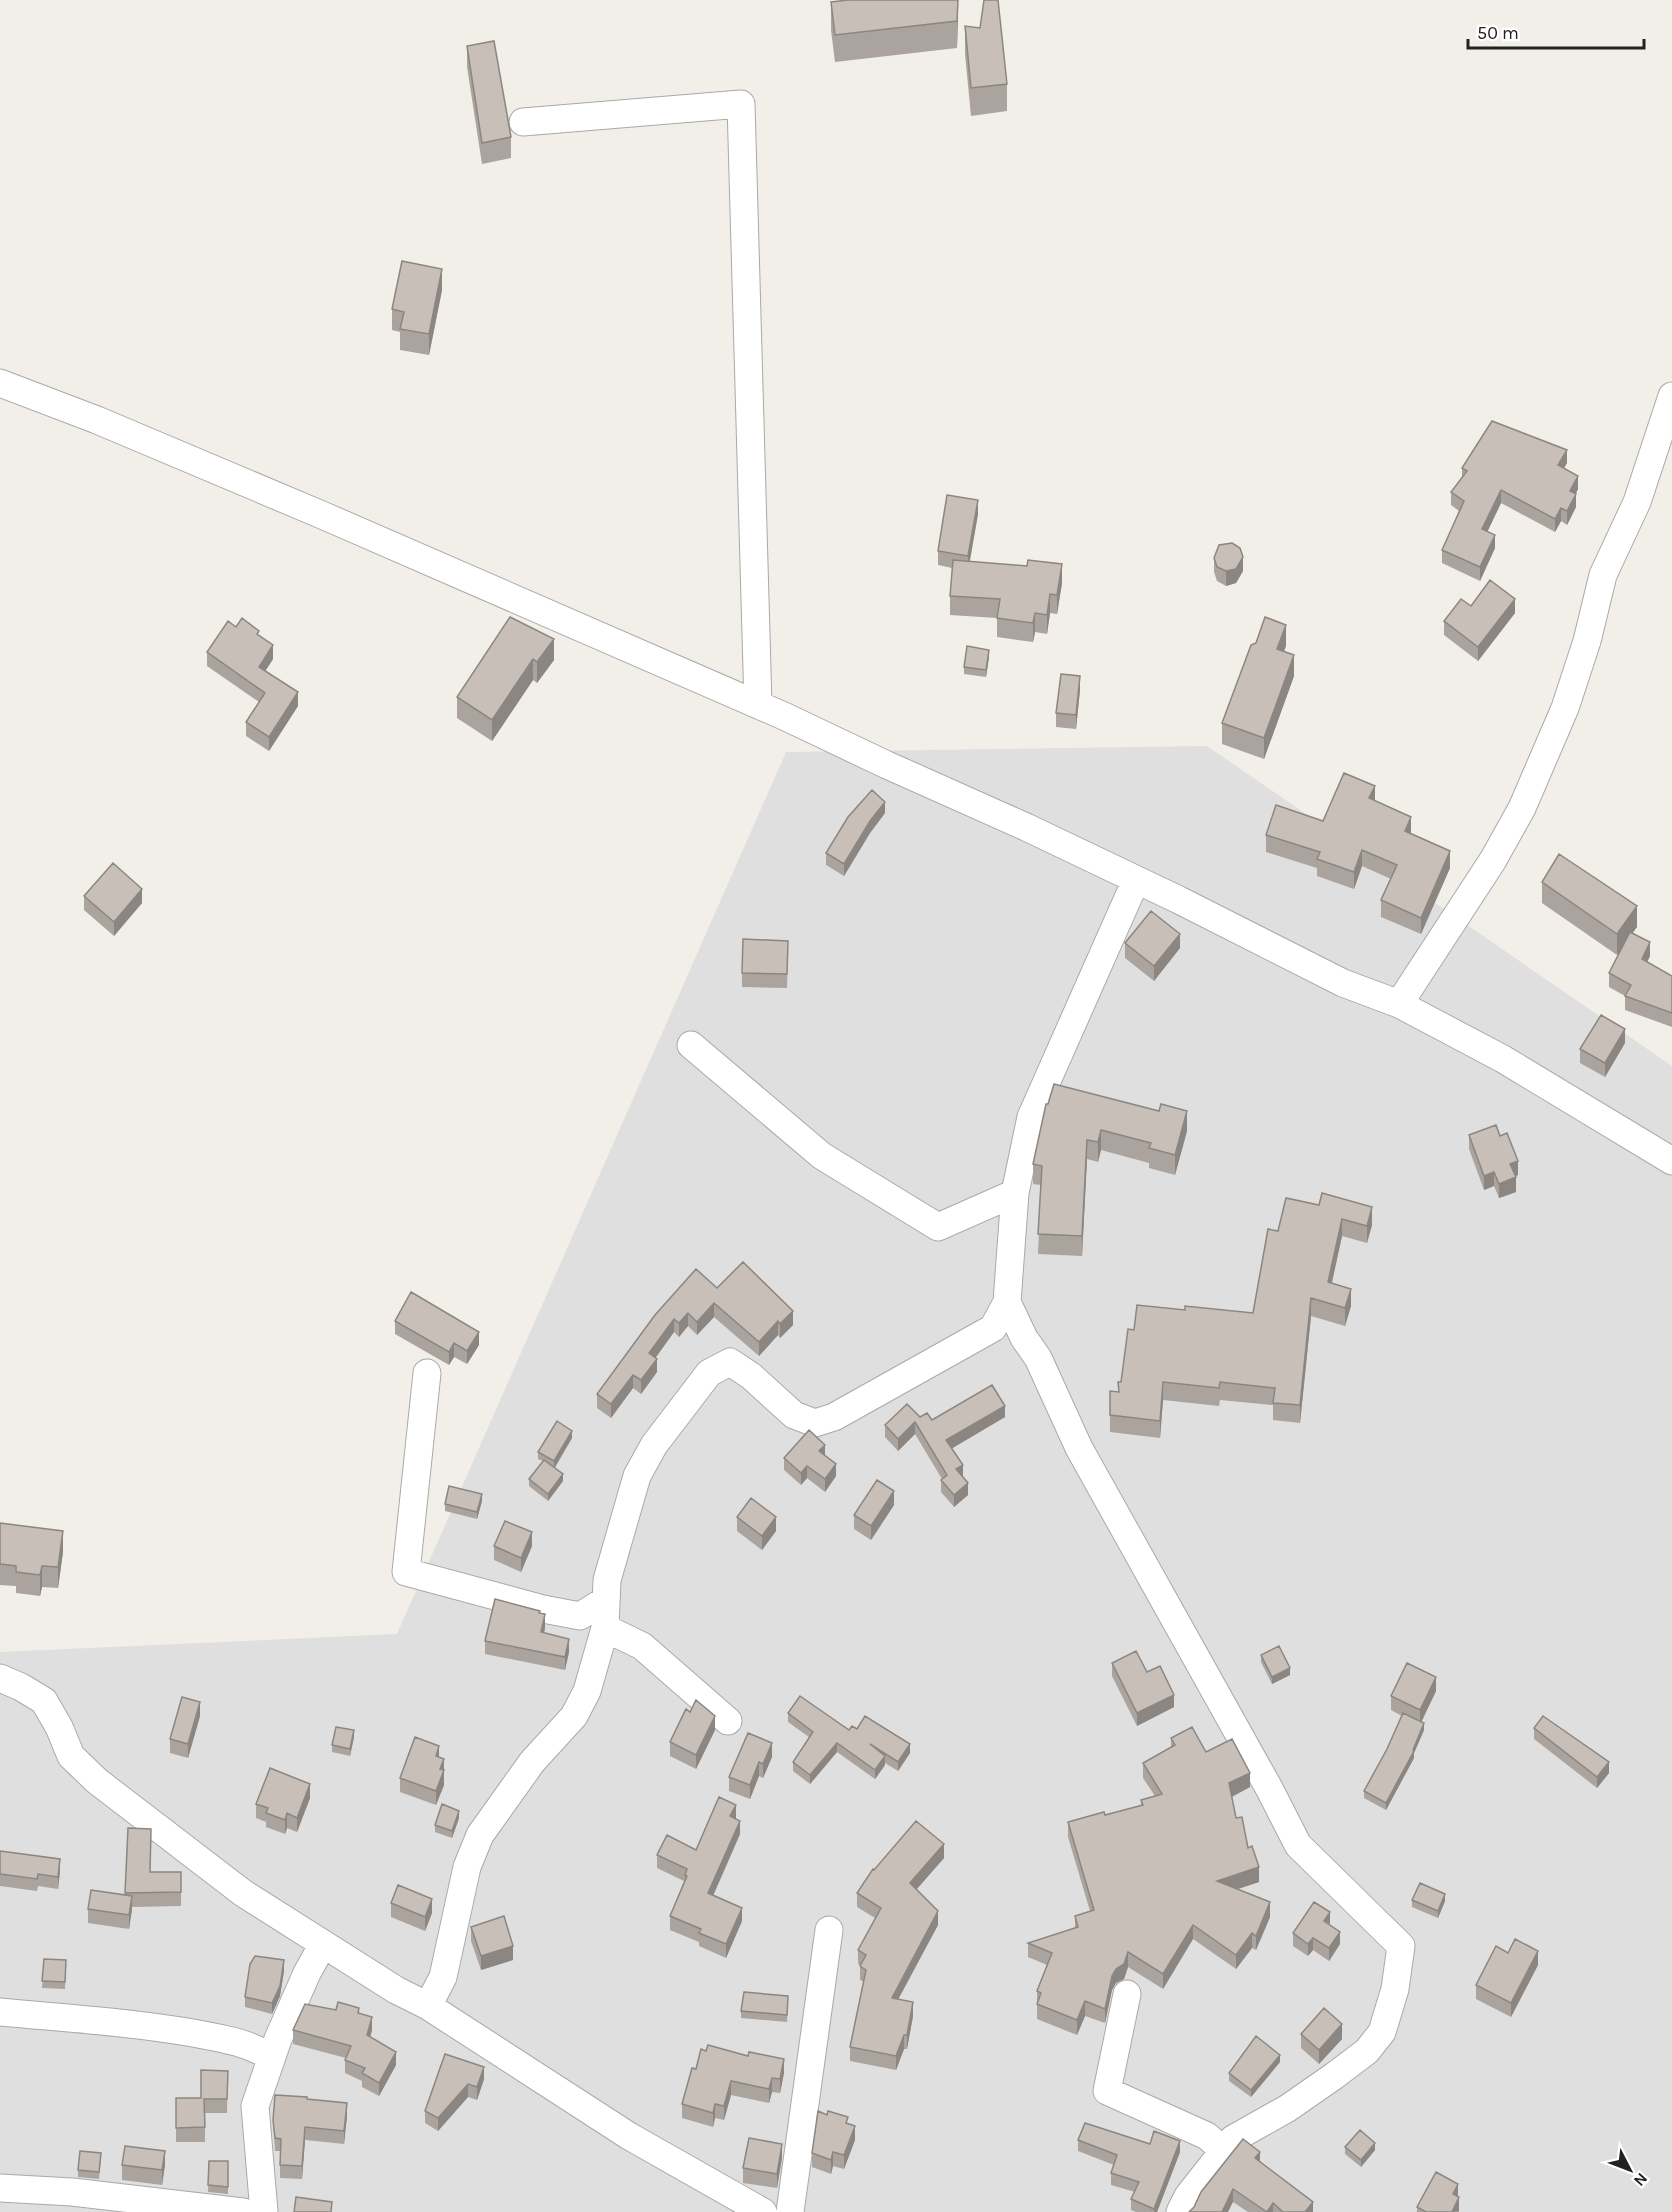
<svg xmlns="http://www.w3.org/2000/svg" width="1672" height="2212" font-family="Karla,sans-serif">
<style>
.residential{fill:#e0dfdf}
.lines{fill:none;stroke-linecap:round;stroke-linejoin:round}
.street-casing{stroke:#a9a9a9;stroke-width:29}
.street{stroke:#fff;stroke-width:27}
.wall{fill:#aba49e}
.shaded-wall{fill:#8b8681}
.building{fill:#c7bfb8;stroke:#8b8681;stroke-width:1.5}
</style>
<rect width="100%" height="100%" fill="#f2efe9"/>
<path class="residential" d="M1207,746L1672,1066V2212H0V1652L397,1634L786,752Z"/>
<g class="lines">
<defs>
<path id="street" d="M523,122L741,104L758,705
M0,383L97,420L322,515L786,717L887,765L1026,827L1179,900L1343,983L1399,1004L1503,1059L1672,1161
M1399,1004L1493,860L1522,808L1565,708L1587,641L1603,575L1637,502L1672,396
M691,1045L822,1156L938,1227L1015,1193
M1007,1302L1015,1193L1031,1117L1136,880
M427,1373L406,1572L543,1609L580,1616L606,1600
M605,1628L642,1646L728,1721
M0,1678L21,1687L44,1701L59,1727L71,1756L97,1781L243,1893L396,1990L428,2006L629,2136L763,2212
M1127,1994L1107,2091L1207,2136L1224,2151
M428,2006L443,1977L467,1867L480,1835L532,1762L574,1716L587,1691L605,1628L607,1580L637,1476L654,1445L709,1373L730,1362L751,1376L794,1415L815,1423L834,1417L993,1328L1007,1302L1024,1338L1038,1358L1079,1448L1270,1790L1298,1845L1401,1946L1395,1989L1382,2032L1367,2051L1334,2076L1288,2108L1233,2139L1188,2196L1180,2212
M0,2012C64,2018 129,2022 193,2033C220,2038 247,2042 271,2057
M0,2188L72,2192L243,2212
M264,2212L255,2106L278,2039L307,1973L323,1944
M790,2212L829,1930"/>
</defs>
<use href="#street" class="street-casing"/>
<use href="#street" class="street"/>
</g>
<path class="wall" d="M958,0L957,48L835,62L831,30V2Z
M965,26L1007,84V111L971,116L965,54Z
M467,46L511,137V158L482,164L467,67Z
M442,290L429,355L400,350V332L392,330V309Z
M1567,463L1564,468L1578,489L1576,494V507L1567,525L1561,521L1555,532L1501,503L1487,532L1495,548L1480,581L1442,563V550L1459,511L1451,505V492L1462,478V468Z
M978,514L970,561L1062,583L1057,614L1050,613L1047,634L1035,632L1033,642L997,637V618L950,615V596L952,568L938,565V551Z
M1214,558L1243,571L1236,583L1226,586L1217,581L1214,572Z
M1471,606L1515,613L1478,661L1444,635V621Z
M236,627L259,635L273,659L265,671L298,706L269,751L246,736V722L259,702L207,666V652Z
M554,639V660L537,683L533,680L492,741L457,718V697Z
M1286,646L1284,651L1294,676L1264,759L1222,744V723Z
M989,657L986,677L964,674V667Z
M1080,690L1076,729L1056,727V713Z
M1375,801L1411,834L1450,868L1421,934L1381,917V900L1391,879L1362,866L1354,889L1317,876V868L1266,852V835L1323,821Z
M885,813L870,833L844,876L826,865V853Z
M1542,882L1637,927L1632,933L1650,956L1647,962L1672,976V1027L1625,1010V996L1609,987V973L1620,951L1617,955L1542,903Z
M84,896L142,903L114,936L84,910Z
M1125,943L1180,948L1154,981L1125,958Z
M788,955L787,988L742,987V973Z
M1625,1043L1605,1077L1580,1063V1049Z
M1046,1104L1187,1131L1175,1175L1149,1168V1163L1101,1150L1098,1162L1087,1159L1082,1256L1038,1254L1041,1185L1033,1184V1164Z
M1469,1135L1500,1136L1518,1175L1515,1176L1516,1192L1499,1198L1494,1186L1484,1190L1469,1149Z
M1286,1198L1372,1225L1367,1243L1342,1236L1332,1283L1351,1306L1345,1326L1311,1316L1300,1423L1273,1420V1405L1220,1400L1219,1406L1163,1400L1160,1438L1110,1432V1391L1118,1392L1134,1330L1185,1310L1253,1313L1278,1231Z
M717,1288L793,1325L780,1338L778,1335L759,1356L714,1317L697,1335L688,1326L679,1337L674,1332L655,1358L657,1372L641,1394L633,1388L611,1418L597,1408V1394L655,1315Z
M395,1321L479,1345L467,1364L454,1357L449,1365L395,1334Z
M920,1417L932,1420L1005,1417L952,1448L963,1476L968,1495L954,1507L941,1492V1480L942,1479L915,1434L898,1451L885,1437V1425Z
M572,1438L555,1468L563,1481L548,1501L529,1486V1479L543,1461L538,1459V1452Z
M825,1456L836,1476L825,1492L807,1478L801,1485L784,1470V1458Z
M482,1501L477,1519L445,1511V1504Z
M894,1505L871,1540L854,1529V1515Z
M737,1517L776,1531L762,1550L737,1531Z
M0,1523L63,1552L58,1588L42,1587L40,1596L16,1593V1586L0,1585Z
M494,1546H532L521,1572L494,1560Z
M540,1613L545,1628L544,1633L569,1652L565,1670L485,1654V1641Z
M1261,1655L1290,1675L1272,1684L1261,1662Z
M1112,1663L1147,1672L1174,1707L1137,1726L1112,1676Z
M1436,1691L1421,1721L1424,1730L1414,1753V1758L1386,1810L1364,1798V1791L1387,1749L1402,1716L1391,1710V1696Z
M690,1712L715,1730L696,1769L670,1756V1742Z
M788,1713L849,1730L857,1729L910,1753L898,1771L885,1763V1765L875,1779L837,1752L810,1784L793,1771V1762L809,1737L788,1722Z
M200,1716L188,1758L170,1753V1739Z
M1534,1728L1609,1773L1597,1788L1534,1739Z
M354,1737L350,1756L332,1752V1745Z
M1171,1738L1206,1752L1250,1787L1232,1797L1236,1818L1248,1848L1259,1882L1237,1889L1270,1917L1256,1950L1252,1948L1236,1969L1193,1939L1163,1989L1128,1967L1124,1979L1116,1983L1112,1990L1105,2023L1085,2016L1077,2035L1037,2019V1991L1047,1965L1028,1957V1943L1075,1928V1916L1090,1911L1068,1837V1822L1105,1815L1141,1805V1800L1155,1796L1143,1778V1763L1171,1747Z
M439,1757L444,1759V1785L436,1805L400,1792V1778Z
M772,1757L763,1778L759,1776L750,1799L729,1791V1777Z
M310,1798L297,1832L287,1828L285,1834L266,1827V1822L256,1818V1804Z
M459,1818L452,1838L435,1832V1825Z
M736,1819L740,1834L713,1896L742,1921L726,1958L699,1946V1942L670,1930V1916L684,1881L657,1868V1855L696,1850Z
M128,1828L151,1843L150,1872H181V1906L132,1907L129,1929L88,1923V1909L125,1895Z
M0,1851L60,1871L58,1889L38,1886L37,1891L0,1886Z
M944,1858L916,1889L938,1925L898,1999L913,2016L907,2049H904L896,2070L850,2061V2047L864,1982L860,1980V1965L858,1964V1950L875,1918L857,1907V1893L874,1870Z
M1412,1900L1445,1901L1438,1918L1412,1907Z
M391,1903L432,1913L425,1931L391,1917Z
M1330,1925L1340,1944L1329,1961L1313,1950L1308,1956L1293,1946V1933Z
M471,1927L513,1960L481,1970L471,1941Z
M1508,1953L1538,1965L1511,2017L1476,1999V1985Z
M44,1959L66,1960L65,1989L42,1988Z
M284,1971L280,1996L272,2014L245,2007V1997Z
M788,2003L787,2022L741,2018V2011Z
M336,2010L359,2013L372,2030L370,2037L396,2065L379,2096L362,2087V2081L345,2073V2060L346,2058L293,2044V2030Z
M1301,2034L1342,2039L1319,2064L1301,2048Z
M445,2054L484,2079L477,2100L468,2097L438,2131L425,2123V2111Z
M1280,2062L1251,2097L1229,2081V2073Z
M696,2069L784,2073L780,2093L772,2092L769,2103L731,2095L724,2120L715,2118L713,2127L682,2118V2104Z
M228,2071L227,2113H205V2142H176V2098H201Z
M307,2099L347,2116L344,2144L305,2140L302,2179L280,2178V2151H275L273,2120Z
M848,2124L855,2140L844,2169L833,2166L831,2174L812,2167V2153Z
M1078,2140L1150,2144L1180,2152L1157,2212H1136L1131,2210V2199L1135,2192L1111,2185V2173L1114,2165L1078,2151Z
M1345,2147L1375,2150L1361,2167L1345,2154Z
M782,2158L777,2188L743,2183V2168Z
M101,2160L99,2179L78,2177V2170Z
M209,2161H228V2194L208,2192Z
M1260,2161L1313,2212H1248L1233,2202L1189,2212Z
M122,2165H165L162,2185L122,2180Z
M1458,2197L1459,2212H1417V2207Z"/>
<path class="shaded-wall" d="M958,0V15L957,48V21Z
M442,269V290L429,355V334Z
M1567,450V463L1558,478V465Z
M1578,476V489L1570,504V491Z
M1501,490V503L1482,543V529Z
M1576,494V507L1567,525V511Z
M978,500V514L968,570V556Z
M1561,508V521L1555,532V519Z
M1495,535V548L1480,581V567Z
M1243,557V571L1236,583L1226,586V571Z
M1062,564V583L1057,614V595Z
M1050,594V613L1047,634V615Z
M1515,599V613L1478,661V647Z
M1035,613V632L1033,642V623Z
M1286,625V646L1277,670V649Z
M554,639V660L537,683V662Z
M273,645V659L259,681V667Z
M989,650V657L986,677V670Z
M1294,655V676L1264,759V738Z
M533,659V680L492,741V720Z
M1080,676V690L1076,729V715Z
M298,692V706L269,751V737Z
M1375,786V803L1369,798Z
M885,802V813L870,833L844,876V864L870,821Z
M1411,817V833L1405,848V831Z
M1362,850V866L1354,889V872Z
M1450,851V868L1421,934V918Z
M142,889V903L114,936V922Z
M1637,906V927L1617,955V934Z
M1180,934V948L1154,981V966Z
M1650,942V956L1642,973V959Z
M1625,1029V1043L1605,1077V1063Z
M1187,1111V1131L1175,1175V1155Z
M1101,1130V1150L1098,1162V1142Z
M1087,1140V1159L1082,1256V1236Z
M1518,1161V1175L1510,1178V1164Z
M1494,1172V1186L1484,1190V1176Z
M1516,1177V1192L1499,1198V1184Z
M1372,1207V1225L1367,1243V1226Z
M1342,1219V1236L1328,1299V1282Z
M1351,1289V1306L1345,1326V1308Z
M1311,1298V1316L1300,1423V1405Z
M714,1303V1317L697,1335V1322Z
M793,1311V1325L780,1338V1324Z
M688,1313V1326L679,1337V1323Z
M674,1319V1332L649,1367V1353Z
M778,1321V1335L759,1356V1342Z
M479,1332V1345L467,1364V1351Z
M454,1343V1357L449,1365V1352Z
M657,1359V1372L641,1394V1380Z
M633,1375V1388L611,1418V1404Z
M1163,1382V1400L1160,1438V1421Z
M1005,1406V1417L946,1452V1440Z
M915,1422V1434L898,1451V1439Z
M572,1431V1438L554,1468V1461Z
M825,1445V1457L819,1451Z
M836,1464V1476L825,1492V1479Z
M963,1465V1476L956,1481V1469Z
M807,1466V1478L801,1485V1473Z
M563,1474V1481L548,1501V1494Z
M968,1483V1495L954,1507V1495Z
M894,1491V1505L871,1540V1526Z
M482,1494V1501L477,1519V1512Z
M776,1517V1531L762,1550V1536Z
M63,1531V1552L58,1588V1567Z
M532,1532V1546L521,1572V1558Z
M42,1566V1587L40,1596V1575Z
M545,1614V1628L541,1645V1632Z
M569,1639V1652L565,1670V1657Z
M1290,1668V1675L1272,1684V1677Z
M1436,1677V1691L1420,1725V1710Z
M1174,1695V1707L1137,1726V1713Z
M200,1702V1716L188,1758V1744Z
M715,1716V1730L696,1769V1755Z
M1424,1723V1730L1414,1753V1758L1386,1810V1803L1413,1750Z
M354,1730V1737L350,1756V1749Z
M772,1743V1757L763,1778V1764Z
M837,1743V1752L810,1784V1775Z
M910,1744V1753L898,1771V1762Z
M439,1746V1760L436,1756Z
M885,1756V1765L875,1779V1770Z
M444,1759V1785L436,1805V1791L440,1769Z
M759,1762V1776L750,1799V1785Z
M1609,1762V1773L1597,1788V1777Z
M1250,1773V1787L1229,1798V1783Z
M310,1784V1798L297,1832V1818Z
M736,1805V1818L730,1830V1816Z
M459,1811V1818L452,1838V1831Z
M287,1813V1828L285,1834V1820Z
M740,1821V1834L708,1907V1893Z
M944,1844V1858L910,1897V1883Z
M60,1859V1871L58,1889V1877Z
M1259,1867V1882L1217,1896V1881Z
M1445,1894V1901L1438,1918V1911Z
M132,1896V1910L129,1929V1915Z
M432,1899V1913L425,1931V1917Z
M1270,1902V1917L1256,1950V1936Z
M742,1908V1921L726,1958V1944Z
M938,1911V1925L892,2011V1998Z
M1330,1912V1924L1324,1921Z
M1193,1925V1939L1163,1989V1974Z
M1340,1932V1944L1329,1961V1948Z
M1252,1933V1948L1236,1969V1955Z
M1313,1938V1950L1308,1956V1944Z
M513,1946V1960L481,1970V1956Z
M1538,1951V1965L1511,2017V2003Z
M1128,1952V1967L1124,1979L1116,1983L1112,1990L1105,2023V2009L1112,1976L1116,1969Z
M284,1960V1971L280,1996L272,2014V2003Z
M1085,2001V2016L1077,2035V2020Z
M913,2002V2016L907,2049V2035Z
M372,2017V2030L367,2049V2035Z
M1342,2024V2039L1319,2064V2050Z
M904,2035V2049L896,2070V2056Z
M396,2052V2065L379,2096V2083Z
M1280,2055V2062L1251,2097V2090Z
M784,2059V2073L780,2093V2079Z
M484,2067V2079L477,2100V2087Z
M772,2078V2092L769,2103V2089Z
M731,2081V2095L724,2120V2106Z
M468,2084V2097L438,2131V2118Z
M347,2103V2116L344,2144V2131Z
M715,2104V2118L713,2127V2113Z
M855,2126V2140L844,2169V2155Z
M305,2127V2140L302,2179V2166Z
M1180,2141V2152L1157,2212H1154V2209Z
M1375,2143V2150L1361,2167V2160Z
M782,2144V2158L777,2188V2174Z
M165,2151V2165L162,2185V2170Z
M833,2152V2166L831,2174V2160Z
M1260,2152V2165L1255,2158Z
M1458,2184V2198L1453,2194Z
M1233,2189V2202L1228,2212H1222Z
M1459,2197V2211L1452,2212Z
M1313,2202V2212H1305Z
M1273,2203V2212H1267Z"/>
<path class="building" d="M848,0H958L957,21L835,35L831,2Z
M984,0H998L1007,84L971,88L965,26L980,28Z
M494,41L511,137L482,143L467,46Z
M402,261L442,269L429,334L400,329L404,312L392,309Z
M1492,421L1567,450L1558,465L1578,476L1570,491L1576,494L1567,511L1561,508L1555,519L1501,490L1482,529L1495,535L1480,567L1442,550L1464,501L1451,492L1467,471L1462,468Z
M947,495L978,500L968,556L938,551Z
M1232,543L1240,548L1243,557L1236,569L1226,571L1217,567L1214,558L1219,545Z
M953,560L1027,566L1028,560L1062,564L1057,595L1050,594L1047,615L1035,613L1033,623L997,618L1000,599L950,596Z
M1490,580L1515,599L1478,647L1444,621L1461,599L1471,606Z
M510,617L554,639L537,662L533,659L492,720L457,697Z
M1265,617L1286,625L1277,649L1294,655L1264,738L1222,723L1251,645L1256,643Z
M242,618L259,631L257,634L273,645L259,667L298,692L269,737L246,722L265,693L207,652L228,621L236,627Z
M967,646L989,650L986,670L964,667Z
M1061,674L1080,676L1076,715L1056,713Z
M1344,773L1375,786L1369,798L1411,817L1405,831L1450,851L1421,918L1381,900L1397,865L1362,850L1354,872L1317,859L1320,852L1266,835L1276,805L1323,821Z
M872,790L885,802L870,821L844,864L826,853L848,817Z
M1559,854L1637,906L1617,934L1542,882Z
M113,863L142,889L114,922L84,896Z
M1151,911L1180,934L1154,966L1125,943Z
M1630,932L1650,942L1642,959L1672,976V1013L1625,996L1631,985L1609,973Z
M743,939L788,941L787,974L742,973Z
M1601,1015L1625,1029L1605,1063L1580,1049Z
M1054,1084L1159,1111L1161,1104L1187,1111L1175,1155L1149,1148L1151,1143L1101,1130L1098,1142L1087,1140L1082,1236L1038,1234L1042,1166L1033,1164L1046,1104H1048Z
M1496,1125L1500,1136L1507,1133L1518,1161L1510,1164L1516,1177L1499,1184L1494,1172L1484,1176L1469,1135Z
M1322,1193L1372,1207L1367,1226L1342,1219L1328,1282L1351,1289L1345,1308L1311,1298L1300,1405L1273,1403L1275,1388L1220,1382L1219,1388L1163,1382L1160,1421L1110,1415V1391L1119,1392L1118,1382H1121L1128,1329L1134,1330L1137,1305L1185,1310V1306L1253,1313L1268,1229L1278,1231L1286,1198L1319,1205Z
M743,1262L793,1311L780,1324L778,1321L759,1342L714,1303L697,1322L688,1313L679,1323L674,1319L649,1353L657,1359L641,1380L633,1375L611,1404L597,1394L655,1315L696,1269L717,1288Z
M411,1292L479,1332L467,1351L454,1343L449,1352L395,1321Z
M992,1385L1005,1406L946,1440L963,1465L956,1469L968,1483L954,1495L941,1480L947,1475L915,1422L898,1439L885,1425L907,1404L920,1417L927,1413L932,1420Z
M557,1421L572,1431L554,1461L538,1452Z
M809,1430L825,1445L819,1451L836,1464L825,1479L807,1466L801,1473L784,1458Z
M544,1460L563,1474L548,1494L529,1479Z
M877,1480L894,1491L871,1526L854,1515Z
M449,1486L482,1494L477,1512L445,1504Z
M751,1498L776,1517L762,1536L737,1517Z
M505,1521L532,1532L521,1558L494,1546Z
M0,1523L63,1531L58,1567L42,1566L40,1575L16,1572V1566L0,1564Z
M495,1599L540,1611L539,1613L545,1614L541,1632L569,1639L565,1657L485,1641Z
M1279,1646L1290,1668L1272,1677L1261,1655Z
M1136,1651L1147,1672L1160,1666L1174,1695L1137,1713L1112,1663Z
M1407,1663L1436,1677L1420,1710L1391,1696Z
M800,1696L849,1730L852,1726L857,1729L865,1716L910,1744L898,1762L870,1744L885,1756L875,1770L837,1743L810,1775L793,1762L813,1732L788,1713Z
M182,1697L200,1702L188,1744L170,1739Z
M696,1700L715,1716L696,1755L670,1742L686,1709L690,1712Z
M1403,1713L1424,1723L1413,1750L1414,1751L1386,1803L1364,1791L1387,1749Z
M1543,1716L1609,1762L1597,1777L1534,1728Z
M336,1727L354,1730L350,1749L332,1745Z
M1192,1727L1206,1752L1232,1739L1250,1773L1229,1783L1236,1818L1242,1817L1248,1848L1252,1846L1259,1867L1217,1881L1270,1902L1256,1936L1252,1933L1236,1955L1193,1925L1163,1974L1128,1952L1124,1964L1116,1969L1112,1976L1105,2009L1085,2001L1077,2020L1037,2004L1041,1993L1037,1991L1052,1953L1028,1943L1078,1927L1075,1916L1094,1910L1068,1822L1104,1812L1105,1815L1143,1805L1141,1800L1162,1794L1143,1763L1175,1745L1171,1738Z
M748,1733L772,1743L763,1764L759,1762L750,1785L729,1777Z
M415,1737L439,1746L436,1756L444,1759L440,1769L444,1770L436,1791L400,1778Z
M270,1768L310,1784L297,1818L287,1813L285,1820L266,1813L268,1808L256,1804Z
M719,1797L736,1805L730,1816L740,1821L708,1893L742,1908L726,1944L699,1933L701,1929L670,1916L687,1876L685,1875L687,1869L657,1855L667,1835L696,1850Z
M442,1804L459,1811L452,1831L435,1825Z
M916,1821L944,1844L910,1883L938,1911L892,1998L913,2002L907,2035H904L896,2056L850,2047L866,1970L860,1966L866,1955L858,1950L881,1908L857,1893L873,1869L874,1870Z
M128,1828L151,1829L150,1872H181V1892L125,1893Z
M0,1851L60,1859L58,1877L38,1874L37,1879L0,1874Z
M1420,1883L1445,1894L1438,1911L1412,1900Z
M398,1885L432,1899L425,1917L391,1903Z
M91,1890L132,1896L129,1915L88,1909Z
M1314,1902L1330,1912L1324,1921L1340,1932L1329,1948L1313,1938L1308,1944L1293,1933Z
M504,1916L513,1946L481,1956L471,1927Z
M1515,1939L1538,1951L1511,2003L1476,1985L1496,1946L1508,1953Z
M255,1956L284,1960L280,1986L272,2003L245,1997L250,1964Z
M44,1959L66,1960L65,1982L42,1981Z
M744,1992L788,1996L787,2015L741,2011Z
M338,2002L359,2008L358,2013L372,2017L367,2035L396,2052L379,2083L362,2073L365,2068L345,2060L351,2046L293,2030L305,2004L336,2010Z
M1324,2008L1342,2024L1319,2050L1301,2034Z
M1256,2036L1280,2055L1251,2090L1229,2073Z
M708,2045L748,2056L749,2052L784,2059L780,2079L772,2078L769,2089L731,2081L724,2106L715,2104L713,2113L682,2104L692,2068L696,2069L701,2049L706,2051Z
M445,2054L484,2067L477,2087L468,2084L438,2118L425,2111Z
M201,2070L228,2071L227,2099H204L205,2127L176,2128V2098H201Z
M275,2095L307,2097V2099L347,2103L344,2131L305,2127L302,2166L280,2165L281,2139L275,2138L273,2120Z
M818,2111L827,2115L828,2111L848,2117L846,2123L855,2126L844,2155L833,2152L831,2160L812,2153Z
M1085,2123L1150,2144L1154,2131L1180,2141L1154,2209L1131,2199L1139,2182L1111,2173L1117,2155L1078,2140Z
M1360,2130L1375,2143L1361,2160L1345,2147Z
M749,2138L782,2144L777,2174L743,2168Z
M1243,2139L1260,2152L1255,2158L1313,2202L1305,2212H1283L1273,2203L1267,2212L1233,2189L1222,2212H1189L1194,2207L1201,2192Z
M125,2146L165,2151L162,2170L122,2165Z
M80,2151L101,2153L99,2172L78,2170Z
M209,2161H228V2187L208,2185Z
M1436,2172L1458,2184L1453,2194L1459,2197L1452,2212H1426L1417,2207Z
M296,2197L332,2202L331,2212H294Z"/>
<g transform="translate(1630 2170) rotate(132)" stroke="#ffffff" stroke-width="4.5" paint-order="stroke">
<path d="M0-4.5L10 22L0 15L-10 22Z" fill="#222222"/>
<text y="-9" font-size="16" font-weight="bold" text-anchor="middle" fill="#222222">N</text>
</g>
<path d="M1468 39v9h176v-9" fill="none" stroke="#222222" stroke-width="3"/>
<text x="1477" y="39" font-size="18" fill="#222222" stroke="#ffffff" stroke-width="4.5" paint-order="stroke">50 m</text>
</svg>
